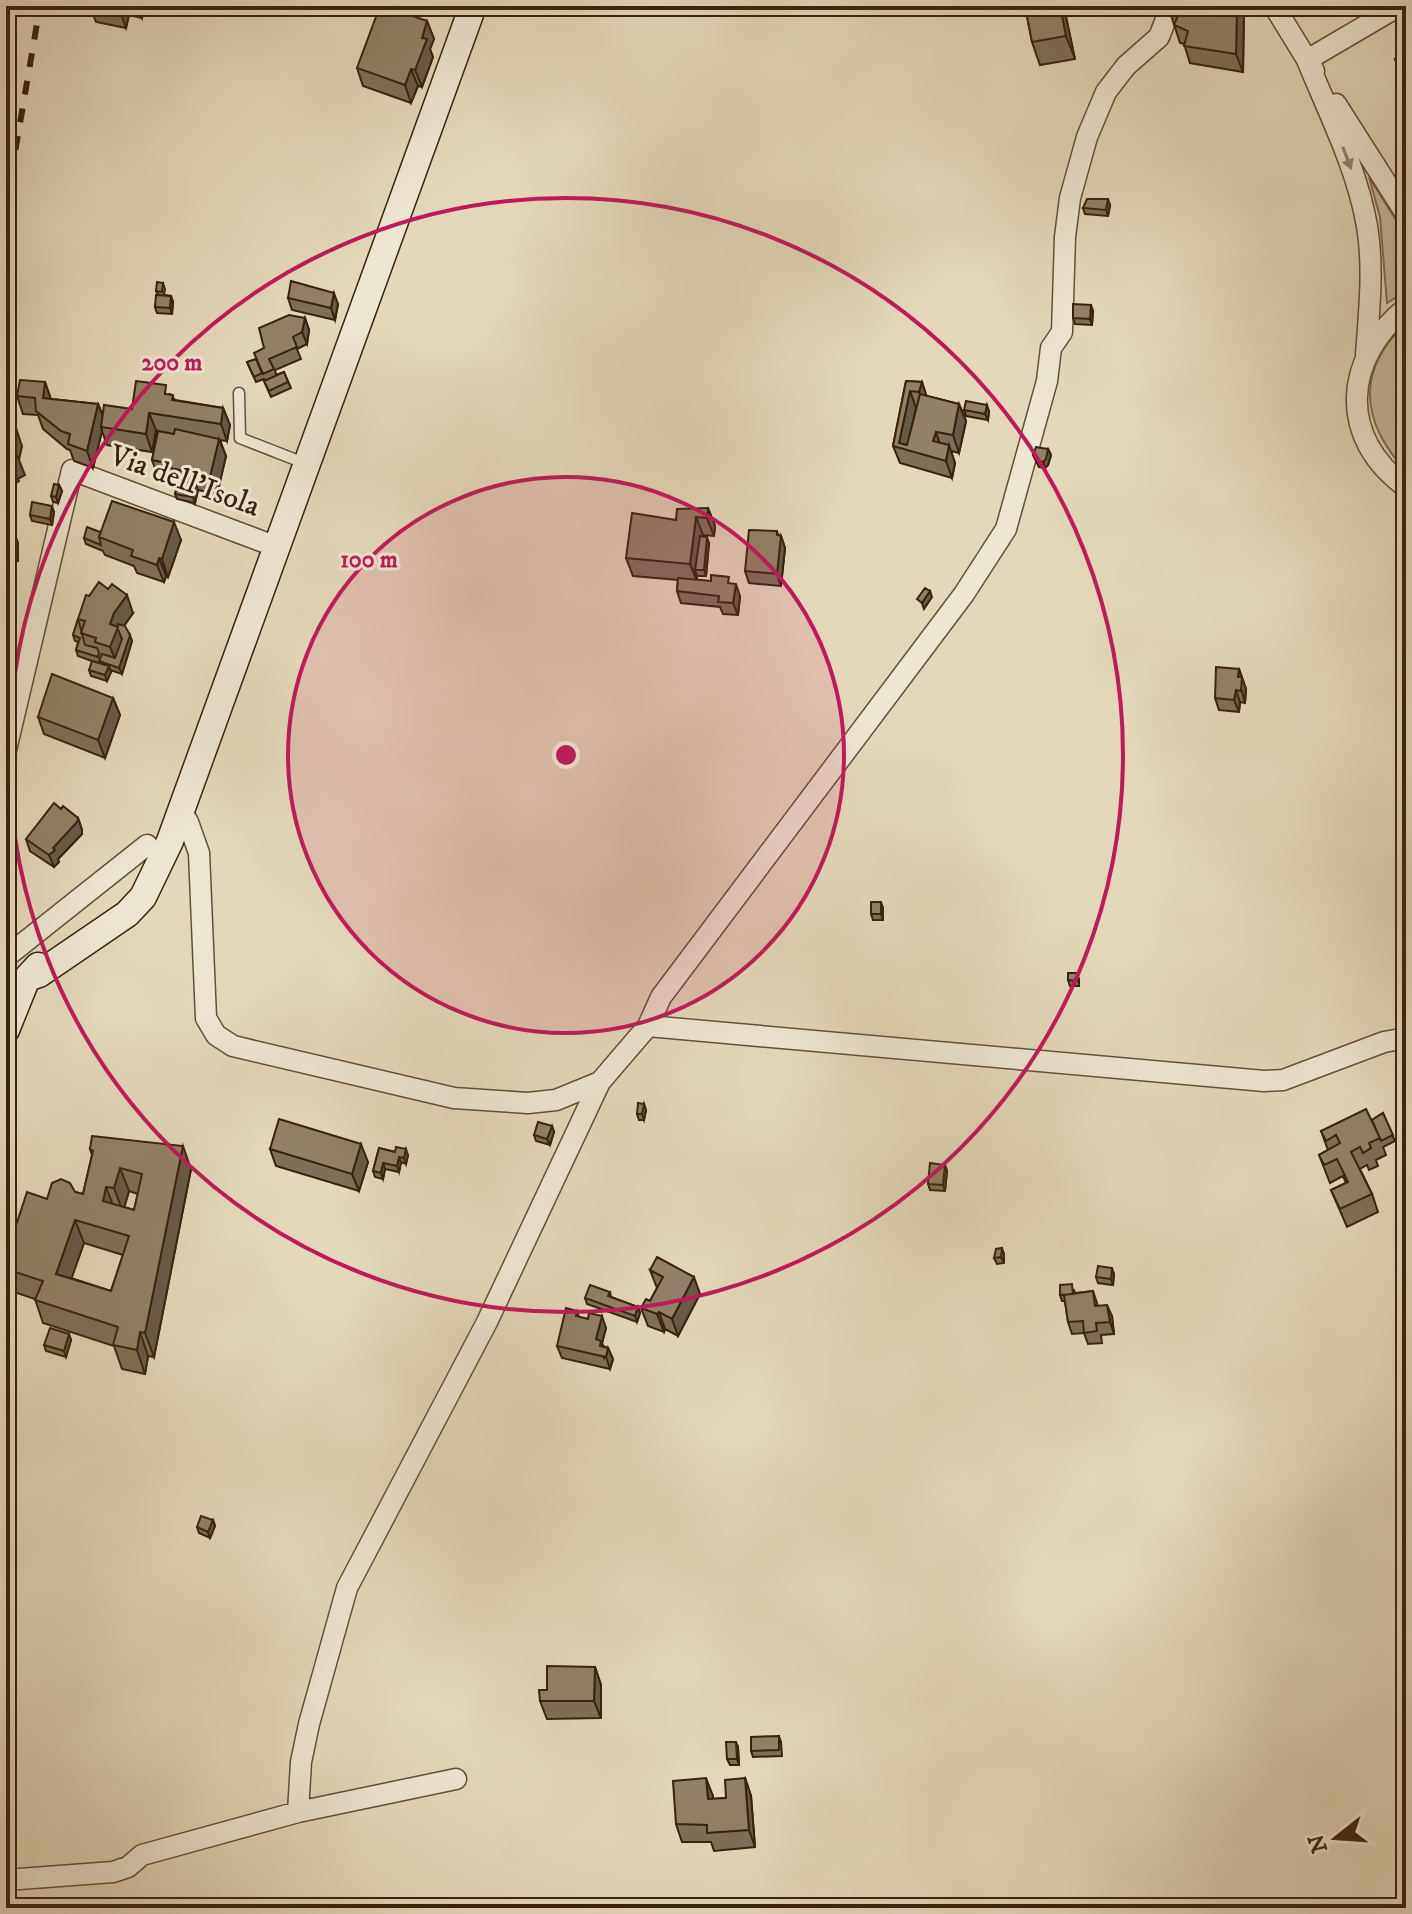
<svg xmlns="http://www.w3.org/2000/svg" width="1412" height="1914" font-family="'IM FELL DW Pica',serif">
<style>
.green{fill:#c6b99e;stroke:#7f6e56;stroke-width:2}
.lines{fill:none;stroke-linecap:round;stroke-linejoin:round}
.lane-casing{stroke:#63503a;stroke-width:13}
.street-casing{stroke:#63503a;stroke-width:23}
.secondary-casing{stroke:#38220f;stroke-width:29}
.lane{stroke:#ede6d3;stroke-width:10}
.street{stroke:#ede6d3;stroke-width:20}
.secondary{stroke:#ede6d3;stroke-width:26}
.rail{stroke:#38220f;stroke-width:6;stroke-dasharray:14 14;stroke-linecap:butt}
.wall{fill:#7d6f59;stroke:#38220f;stroke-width:2;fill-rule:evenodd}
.shaded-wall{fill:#665a49;stroke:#38220f;stroke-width:2}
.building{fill:#918168;stroke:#38220f;stroke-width:2;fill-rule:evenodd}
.oneway{fill:#928471}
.ring{fill:none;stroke:#c2185b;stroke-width:4}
.labels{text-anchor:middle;stroke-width:6;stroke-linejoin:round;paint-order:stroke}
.street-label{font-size:30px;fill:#38220f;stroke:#ede6d3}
.centre{fill:#c2185b;stroke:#ede6d3;stroke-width:4}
.ring-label{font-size:24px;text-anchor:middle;font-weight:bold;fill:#c2185b;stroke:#ede6d3;stroke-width:6;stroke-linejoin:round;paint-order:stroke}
</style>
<rect width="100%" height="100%" fill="#e3d8bb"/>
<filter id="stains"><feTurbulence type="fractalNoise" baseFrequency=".0025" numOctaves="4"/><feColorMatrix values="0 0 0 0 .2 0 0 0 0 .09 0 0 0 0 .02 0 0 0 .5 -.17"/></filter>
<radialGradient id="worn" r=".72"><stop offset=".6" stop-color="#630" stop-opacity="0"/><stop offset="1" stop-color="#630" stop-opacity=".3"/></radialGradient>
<path class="green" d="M1369,177L1406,236V291L1387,303L1380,217Z
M1406,323V471C1361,422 1355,371 1406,323Z"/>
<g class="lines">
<defs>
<path id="lane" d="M239,393L240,438L304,463"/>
<path id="street" d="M1274,6L1314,71
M1307,60C1329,114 1357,168 1367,226C1374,269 1369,312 1366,355
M1307,60L1399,6
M1336,104L1406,214
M1406,308C1343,359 1338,438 1406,487
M6,750L72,470L277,547
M181,811L188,822L199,853L206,1018L216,1035L233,1046L454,1098L528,1103L556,1100L600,1082L648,1026L1264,1081L1283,1080L1384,1042L1406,1038
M6,957L147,845
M648,1026L661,997L964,594L1006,529L1047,381L1051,348L1062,332L1065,237L1070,198L1087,137L1106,92L1126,66L1159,37L1171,6
M298,1812L301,1762L309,1724L347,1588L487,1322L600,1082
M6,1880L113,1872L128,1867L142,1855L298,1812L456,1779"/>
<path id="secondary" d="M27,978L39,974L127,914L143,897L170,841L473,6
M6,1030L27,978L38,966"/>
</defs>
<use href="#lane" class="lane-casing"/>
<use href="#street" class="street-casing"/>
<use href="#secondary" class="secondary-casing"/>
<use href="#lane" class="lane"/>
<use href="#street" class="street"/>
<use href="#secondary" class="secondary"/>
<path class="rail" d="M6,205L40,6"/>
</g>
<path class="wall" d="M90,6H144L142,18L129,15L126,28L96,22Z
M996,6H1090L1067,10L1066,17L1075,59L1040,65L1032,42L1027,16H1026L1023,10L999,15Z
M1168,6H1242L1244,10L1243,72L1190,63L1184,44L1180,43Z
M1310,6H1327L1315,13Z
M427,21L434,39L430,49L433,57L422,87L418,86L411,103L363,86L357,68Z
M1406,53V87L1395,59Z
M1110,205L1108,216L1085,214L1083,208Z
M163,283L165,289L164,295L171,296L173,302L172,314L157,313L155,307L158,295L156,291Z
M288,298L338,304L335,320L292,310Z
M1093,311L1092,325L1075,324L1073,318Z
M305,318L309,330L307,344L297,349L301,359L275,370L276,375L284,372L291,388L271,397L264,381L265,380L264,379L256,382L247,362L256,359L264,348Z
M906,381L922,382L926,396L959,404L966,421L959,453L951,451L955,463L952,478L900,463L893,446Z
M45,382L51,399L98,404L103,416L132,409L170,394L175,400L223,408L230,425L227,441L220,440L226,456L218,489L221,495L220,500L209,497L207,492L198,490L195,503L177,499L175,494L177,486L173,485L171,480L158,477L152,460L158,431L156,430L152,452L107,445L102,431L93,468L74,461L70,450L67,449L43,429L38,415L23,414L17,396Z
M964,410L989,411L988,420L966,416Z
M1048,449L1051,455L1048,465L1045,468L1039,467L1033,455Z
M59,485L62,491L58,503L53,502L51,496Z
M708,508L715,526L714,536L703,535V537L709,543L706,576H697V580L731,584L740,596L738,615L723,614L720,607L681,603L677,591L678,580L633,576L626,558L676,520Z
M54,512L52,525L32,521L30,515Z
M6,525L11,526L18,543V561H14L15,593L6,594Z
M100,532L181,540L168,577L166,576L164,582L137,573L134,566L105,555L103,551L86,544L84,538Z
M779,535L781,536L785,548L781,586L749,583L745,571Z
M133,613L124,626L132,641L122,674L110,670L111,672L107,681L91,676L89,670L100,664L78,656L76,650L78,642L75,641L73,635L78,619Z
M1239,669L1246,689L1245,703L1240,702L1239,712L1219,710L1215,698Z
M113,698L120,715L105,758L44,734L38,717Z
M61,809L78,818L82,830V834L58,859L59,862L54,867L30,851L26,839Z
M883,908V920H873L871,914Z
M1077,973L1079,979V986H1070L1068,980Z
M644,1104L646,1110L644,1120H639L637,1114Z
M1383,1113L1395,1141L1383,1147L1386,1155L1376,1160L1378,1166L1369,1170L1367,1165L1360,1169L1372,1194L1378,1212L1347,1227L1331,1190L1346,1183L1343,1176L1330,1183L1319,1155L1328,1150L1321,1131L1372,1120Z
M552,1126L554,1132L550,1145L536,1141L534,1135Z
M379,1148L408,1155L406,1164L401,1162L399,1172L385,1169L383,1179L375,1177L373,1171Z
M90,1149L191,1169L154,1357L148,1356L145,1374L122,1369L114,1346L43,1323L35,1299L11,1291L6,1277V1256L47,1199L75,1192L83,1194L92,1155ZM129,1191L138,1194L134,1210L124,1207ZM84,1243L123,1255L111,1291L71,1278Z
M270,1149L368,1162L359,1191L276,1166Z
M945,1165L947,1171L945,1191L930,1190L928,1184Z
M1004,1254V1263L997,1264L994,1258Z
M650,1270L700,1294L678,1336L665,1329L664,1332L648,1326L641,1308L650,1301L657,1288Z
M1114,1274L1113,1285L1098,1283L1096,1277Z
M1074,1290L1075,1293L1093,1291L1098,1306L1112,1316L1114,1334L1101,1335L1102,1343L1088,1344L1084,1333L1072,1334L1068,1322L1065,1301H1062L1060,1295Z
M610,1292L611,1297L638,1307L640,1313L637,1322L587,1304L585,1298Z
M577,1311L579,1317L606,1328L602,1343L603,1346L608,1348L613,1359L610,1369L562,1358L557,1346Z
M69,1334L71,1340L66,1357L46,1351L44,1345Z
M213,1520L215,1526L210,1538L199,1533L197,1527Z
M595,1667L601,1685V1718L547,1719L540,1701Z
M779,1736L781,1742L782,1756L753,1757L751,1751Z
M738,1747L739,1765H730L727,1759Z
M745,1778L751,1796L755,1847L714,1851L711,1842H682L676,1824L713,1796V1799L726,1798Z"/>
<path class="shaded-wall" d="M121,6H126L129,15L126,28L120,11Z
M137,6H144L142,18Z
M1060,6H1066L1067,10L1066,17L1075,59L1066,36Z
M1237,6H1242L1244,10L1243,72L1236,54Z
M427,21L434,39L430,49L433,57L422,87L415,70L422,38Z
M411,69L418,86L411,103L405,85Z
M1108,199L1110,205L1108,216L1106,210Z
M334,293L338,304L335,320L331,308Z
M171,296L173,302L172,314L170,308Z
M1091,305L1093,311L1092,325L1090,319Z
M305,318L309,330L307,344L302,332Z
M45,382L51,400L43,398Z
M922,382L928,400L926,410L919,392Z
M910,391L916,408L907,450L899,443Z
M98,404L105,421L101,427L102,431L93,468L87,451Z
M959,404L966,421L959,453L953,435Z
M987,405L989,411L988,420L985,414Z
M223,408L230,425L227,441L221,424Z
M149,413L156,430L152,452L146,434Z
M16,428L22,446L19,460L25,475L18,479L19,481L6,490V468L12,450Z
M936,432L942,450L933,441Z
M219,439L226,456L217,495L210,477Z
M949,445L955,463L952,478L946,461Z
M1048,449L1051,455L1048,465L1045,468L1043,462Z
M196,484L198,490L195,503L193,497Z
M59,485L62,491L58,503L56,497Z
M52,506L54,512L52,525L50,519Z
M708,508L715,526L714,536L707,518Z
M696,517L703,535L698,570H695L697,576V581L690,564Z
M174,522L181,540L168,577L162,559Z
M11,526L18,543V561L12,543Z
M777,531L780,541L781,536L785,548L781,586L777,574Z
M707,537L709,543L706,576L704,570Z
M8,543L14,561L15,593L9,576Z
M159,558L166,576L164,582L157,565Z
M736,584L740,596L738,615L733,603Z
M930,591L932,597L924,609L922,603Z
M127,595L133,613L121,630L124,645L117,664L110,647V624L114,613Z
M130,635L132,641L122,674L119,668Z
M109,666L111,672L107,681L105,675Z
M1239,669L1246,689L1245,703L1238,677Z
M1236,690L1240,702L1239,712L1234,700Z
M113,698L120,715L105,758L98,740Z
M78,818L82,830V834L58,859L59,862L54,867L49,855L53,848Z
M881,902L883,908V920L881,914Z
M644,1104L646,1110L644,1120L642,1114Z
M552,1126L554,1132L550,1145L547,1139Z
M361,1144L368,1162L359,1191L352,1174Z
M183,1146L191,1169L154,1357L145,1333Z
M406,1149L408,1155L406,1164L404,1158Z
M399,1157L401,1162L399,1172L397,1166Z
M383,1163L385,1169L383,1179L381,1173Z
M945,1165L947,1171L945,1191L943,1185Z
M120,1168L129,1191L123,1212L114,1188Z
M106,1187L115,1210L103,1201Z
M75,1220L84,1243L65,1297L56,1274Z
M1002,1248L1004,1254V1263L1001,1257Z
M1112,1268L1114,1274L1113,1285L1111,1279Z
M694,1277L700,1294L678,1336L672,1319Z
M1107,1305L1112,1316L1114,1334L1110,1322Z
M638,1307L640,1313L637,1322L635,1316Z
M659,1312L665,1329L664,1332L657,1314Z
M602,1316L606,1328L602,1343L606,1352L604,1358L596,1339Z
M140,1332L148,1356L145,1374L137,1350Z
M69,1334L71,1340L66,1357L64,1351Z
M608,1348L613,1359L610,1369L606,1357Z
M213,1520L215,1526L210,1538L208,1532Z
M595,1667L601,1685V1718L594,1701Z
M736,1742L738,1747L739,1765L737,1759Z
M706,1778L713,1796L714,1817L708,1799Z
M745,1778L751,1796L755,1847L749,1830Z"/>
<path class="building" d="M97,6H121L120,11Z
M380,6H384L427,21L422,38L427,39L415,70L411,69L405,85L357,68Z
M1025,6H1060L1066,36L1032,42Z
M1168,6H1209L1220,10L1221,7L1219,6H1237L1236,54L1184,46L1188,31L1174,25L1180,11Z
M1406,53V77L1395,59Z
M1087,199H1108L1106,210L1083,208Z
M291,281L334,293L331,308L288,298Z
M157,282L163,283L162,292L156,291Z
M156,295L171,296L170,308L155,307Z
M1073,304L1091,305L1090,319L1073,318Z
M289,315L305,318L302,332L293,337L297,347L269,359L274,369L263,374L254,353L264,348L259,328Z
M256,359L262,373L254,377L247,362Z
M284,372L288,382L269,391L264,381Z
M20,380L45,382L43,398L98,404L87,451L68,444L70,434L61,431L36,411L35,398L17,396Z
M136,381L166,385L165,394L173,395L172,400L223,408L221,424L149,413L146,434L101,427L104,405L132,409Z
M906,381L922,382L919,392L910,391L899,443L907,445L920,394L959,404L953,435L936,432L933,441L949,445L946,461L893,446Z
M966,401L987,405L985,414L964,410Z
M6,426L16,428L12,450L18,457L11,462L12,464L6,468Z
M175,429L219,439L210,477L166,467L167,463L152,460L158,431L174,434Z
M1036,447L1048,449L1046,459L1043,462L1037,461L1033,455Z
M179,481L196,484L193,497L175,494Z
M54,484L59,485L56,497L51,496Z
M207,487L219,489L218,494L206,491Z
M112,501L174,522L162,559L159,558L157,565L131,556L133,550L99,537Z
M32,502L52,506L50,519L30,515Z
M708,508L707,518L696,517L690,564L626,558L632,513L676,520L677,509Z
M6,525L11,526L12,543H8L9,576H6Z
M87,527L100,532L99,537L101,545L84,538Z
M749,530L777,531V535L781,536L777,574L745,571Z
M700,536L707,537L704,570H695Z
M711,575L729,577L728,583L736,584L733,603L718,602L719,596L677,591L678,578L711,581Z
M99,582L108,589L112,584L127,595L114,613L110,624L118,627L110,647L95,642L96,638L81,633L85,621L78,619L86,595L89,596Z
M925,588L930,591L922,603L917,599Z
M78,619L85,645L97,648L99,653L98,657L76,650L80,638L73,635Z
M118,624L125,626L130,635L119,668L99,661L102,654L115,658L122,639L117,627Z
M92,661L109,666L105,675L89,670Z
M1216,667L1239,669L1238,677H1242L1241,691L1236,690L1234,700L1215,698Z
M52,674L113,698L98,740L38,717Z
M54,803L61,809L63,806L78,818L77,822L53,848L55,850L49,855L26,839Z
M871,902H881V914H871Z
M1068,973H1077V981L1068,980Z
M638,1103L644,1104L642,1114H637Z
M1366,1109L1380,1138L1369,1143L1371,1148L1363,1153L1360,1147L1351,1152L1372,1194L1340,1209L1331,1190L1348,1182L1337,1159L1324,1165L1319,1155L1340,1143L1336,1135L1326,1141L1321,1131Z
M1383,1113L1393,1135L1381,1141L1372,1120Z
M279,1119L361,1144L352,1174L270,1149Z
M538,1122L552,1126L547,1139L534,1135Z
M92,1136L183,1146L145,1333L140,1332L137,1350L113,1345L118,1327L35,1300L43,1281L6,1269V1256L27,1192L47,1199L52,1183L61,1179L70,1183L75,1192L83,1194L93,1151L90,1149ZM120,1168L142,1174L134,1210L103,1201L106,1187L114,1188ZM75,1220L129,1236L111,1291L56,1274Z
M396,1147L406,1149L404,1158L399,1157L397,1166L383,1163L381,1173L373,1171L379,1148L395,1152Z
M930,1163L945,1165L943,1185L928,1184Z
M1002,1248L1001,1257L994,1258L996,1249Z
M657,1257L694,1277L672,1319L659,1312L657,1314L641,1308L646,1299L650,1301L663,1277L650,1270Z
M1098,1266L1112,1268L1111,1279L1096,1277Z
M1072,1284L1073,1294L1060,1295V1285Z
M590,1285L610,1292L608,1296L638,1307L635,1316L585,1298Z
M1093,1291L1095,1306L1107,1305L1110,1322L1096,1323L1097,1331L1084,1333L1083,1321L1068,1322L1064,1295Z
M566,1308L577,1311L576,1316L588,1319L589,1313L602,1316L596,1339L601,1341L600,1346L608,1348L606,1357L557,1346Z
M50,1328L69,1334L64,1351L44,1345Z
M201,1516L213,1520L208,1532L197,1527Z
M547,1666L595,1667L594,1701H540L539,1690H547Z
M779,1736V1750L751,1751V1737Z
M726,1742H736L737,1759H727Z
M706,1778L708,1799L726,1798L725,1780L745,1778L749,1830L707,1833V1825L676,1824L673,1781Z"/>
<defs><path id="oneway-solid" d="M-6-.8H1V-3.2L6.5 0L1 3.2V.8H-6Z" transform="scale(2)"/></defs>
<use class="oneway" href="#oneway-solid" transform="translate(1347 158) rotate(69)"/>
<circle cx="566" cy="755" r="278" fill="#c2185b" fill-opacity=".12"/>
<g class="ring">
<circle cx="566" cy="755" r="278"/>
<circle cx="566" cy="755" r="557"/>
</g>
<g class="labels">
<g class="street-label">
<text transform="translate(185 480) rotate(20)" y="10">Via dell'Isola</text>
</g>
</g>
<circle cx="566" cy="755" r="12" class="centre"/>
<g class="ring-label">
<text x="172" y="370">200 m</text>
<text x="369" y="567">100 m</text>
</g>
<rect width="1412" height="1914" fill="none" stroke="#e3d8bb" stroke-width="32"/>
<rect x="8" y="8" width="1396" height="1898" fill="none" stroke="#38220f" stroke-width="4"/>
<rect x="16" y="16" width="1380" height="1882" fill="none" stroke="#38220f" stroke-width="2"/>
<g transform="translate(1336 1838) rotate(253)" stroke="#ede6d3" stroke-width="6" paint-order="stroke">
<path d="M0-6L14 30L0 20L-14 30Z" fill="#38220f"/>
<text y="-12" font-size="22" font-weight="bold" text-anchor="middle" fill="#38220f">N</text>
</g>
<rect width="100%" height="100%" filter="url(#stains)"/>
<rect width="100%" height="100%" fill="url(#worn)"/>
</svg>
